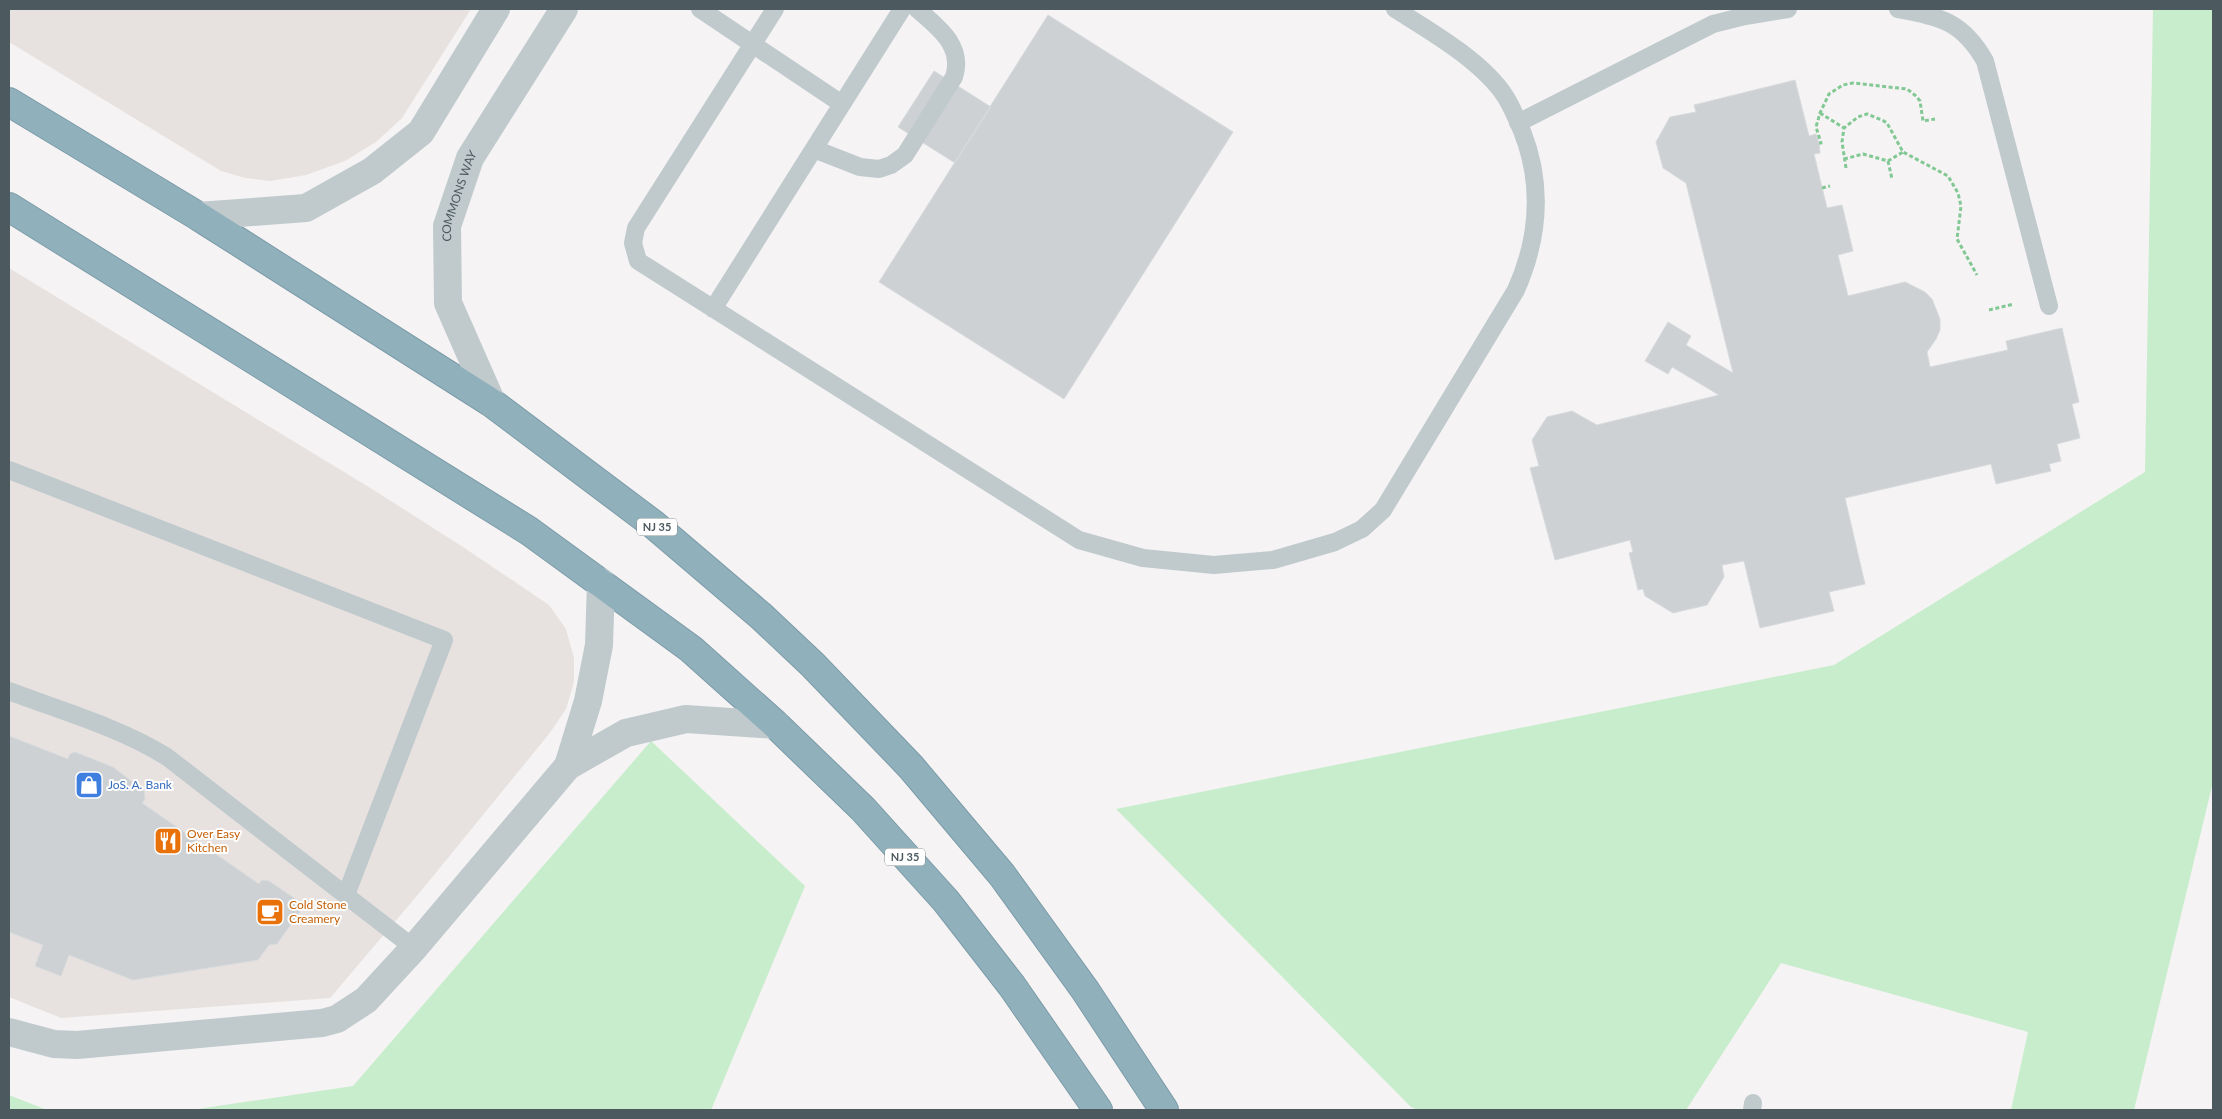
<svg xmlns="http://www.w3.org/2000/svg" width="2222" height="1119" font-family="Lato,sans-serif">
<style>
.commercial{fill:#e7e2df}
.green{fill:#c7edcc}
.building{fill:#cdd1d4;stroke:#d8dbdd}
.lines{fill:none;stroke-linecap:round;stroke-linejoin:round}
.highway-casing{stroke:#7b9ba8;stroke-width:30}
.path{stroke:#82c894;stroke-width:3;stroke-dasharray:4 2.5;stroke-linecap:butt}
.lane{stroke:#c0cacd;stroke-width:18}
.street{stroke:#c0cacd;stroke-width:28}
.highway{stroke:#90b0bc;stroke-width:28}
.labels{text-anchor:middle;stroke-width:4;stroke-linejoin:round;paint-order:stroke}
.shield{fill:#fff;stroke:#828c8f;stroke-width:1}
.shield-label{font-size:11px;font-weight:bold;fill:#4c5a5f}
.street-label{font-size:12px;fill:#4c5a5f;stroke:#fff}
.shop-label{font-size:12px;fill:#366cbe;stroke:#fff;text-anchor:start}
.food-label{font-size:12px;fill:#c56008;stroke:#fff;text-anchor:start}
</style>
<rect width="100%" height="100%" fill="#f5f3f3"/>
<path class="commercial" d="M9,9H471L402,118L376,142L345,161L306,175L270,181L245,178L221,171L9,42Z
M9,268L372,489L463,547L549,605L566,629L574,658V682L566,709L549,734L421,891L330,998L61,1018L9,997Z"/>
<path class="green" d="M2153,9H2213V782L2134,1110H2011L2028,1032L1781,963L1686,1110H1418L1411,1107L1116,809L1834,665L2145,472Z
M651,741L805,886L711,1110H191L353,1086Z
M9,1095L47,1110H9Z"/>
<path class="building" d="M1048,15L1233,132L1064,399L879,282Z
M934,71L991,107L955,163L898,127Z
M1795,80L1809,136L1816,134L1819,143L1820,153L1814,154L1827,208L1842,205L1843,209L1853,251L1838,255L1848,296L1905,282L1925,292L1932,299L1940,319V330L1936,339L1927,352L1930,367L2008,350L2006,341L2062,328L2079,402L2072,404L2080,438L2057,444L2061,461L2049,464L2051,471L1996,484L1991,464L1845,498L1865,584L1829,592L1834,611L1760,628L1744,561L1722,565L1724,577L1707,605L1673,613L1645,596L1643,589L1638,590L1629,553L1633,552L1630,540L1555,560L1530,468L1539,466L1532,440L1547,417L1572,411L1597,425L1719,395L1672,367L1668,374L1645,361L1668,322L1691,336L1686,345L1733,373L1686,183L1663,168L1656,142L1670,117L1696,112L1694,105Z
M9,736L68,759L70,754L75,752L113,767L144,791L145,799L142,803L259,884L262,880L269,881L300,902L301,910L277,944L269,945L258,960L133,980L69,955L61,976L35,966L43,945L9,932Z"/>
<g class="lines">
<defs>
<path id="highway" d="M9,102L198,216L492,403L653,524L761,616L813,665L911,767L1002,875L1085,990L1164,1110
M9,207L529,531L691,649L776,725L863,809L946,901L1012,986L1098,1110"/>
</defs>
<use href="#highway" class="highway-casing"/>
<path class="path" d="M1820,113L1844,128
M1819,143H1821L1816,127L1820,113L1829,94L1843,85L1853,83L1907,89L1916,96L1920,101L1923,121L1935,119
M1844,159L1863,154L1888,161L1903,152
M1888,161L1892,179
M1846,168L1842,142L1844,128L1858,117L1867,114L1882,120L1887,123L1903,152L1948,176L1958,193L1961,206L1957,239L1977,275
M1822,188L1830,186
M1989,310L2014,304"/>
<path class="lane" d="M700,9L842,104
M775,9L636,228L633,243L638,261L1079,540L1143,558L1214,565L1273,560L1335,542L1362,529L1383,510L1516,290C1539,238 1543,184 1522,131C1517,119 1512,107 1505,96C1482,61 1430,31 1395,9
M1898,9C1940,16 1963,22 1985,61L2049,306
M1518,123L1713,24L1745,16L1788,9
M814,149L860,167L879,169L891,165L905,155L954,77C964,46 938,27 917,9
M713,309L902,9
M9,470L444,640L346,895
M9,691C61,711 119,727 167,757L414,948
M1752,1110L1753,1103"/>
<g class="street">
<path d="M198,216L306,208L372,171L421,132L496,9"/>
<path id="s1" d="M492,403L448,303L447,226L470,158L564,9"/>
<path d="M568,766L588,701L599,645L601,582"/>
<path d="M9,1032L54,1044L77,1045L322,1023L337,1019L366,1000L414,948L568,766L626,733L686,719L776,725"/>
</g>
<use href="#highway" class="highway"/>
</g>
<defs>
<symbol id="shop-square" viewBox="-11 -11 22 22"><rect x="-9" y="-9" width="18" height="18" rx="4" fill="#3f7fe0" stroke="#fff"/><path d="M-5-2.5h2.3a2.7 3.5 0 0 1 5.4 0H5L5.5 6h-11ZM-1.5-2.5h3a1.5 2.3 0 0 0-3 0Z" fill="#fff"/></symbol>
<symbol id="restaurant-square" viewBox="-11 -11 22 22"><rect x="-9" y="-9" width="18" height="18" rx="4" fill="#e8710a" stroke="#fff"/><path d="M-5-6h1v4h1v-4h1v4h1v-4h1v5L-1.5 .5V6h-2V.5L-5-1ZM5-6V6H3V1.5H1.5Q1.5-4 5-6Z" fill="#fff"/></symbol>
<symbol id="cafe-square" viewBox="-11 -11 22 22"><rect x="-9" y="-9" width="18" height="18" rx="4" fill="#e8710a" stroke="#fff"/><path d="M-5.5-4.5H6V0H3Q3 3.5 0 3.5H-2.5Q-5.5 3.5-5.5 0ZM3-3.2v2h1.7v-2ZM-6 4.5H4V6H-6Z" fill="#fff"/></symbol>
</defs>
<g fill-rule="evenodd">
<use href="#shop-square" x="73" y="769" width="32" height="32"/>
<use href="#restaurant-square" x="152" y="825" width="32" height="32"/>
<use href="#cafe-square" x="254" y="896" width="32" height="32"/>
</g>
<g class="labels">
<g class="shield">
<rect x="637" y="518.5" width="40" height="17" rx="4"/>
<rect x="885" y="848.5" width="40" height="17" rx="4"/>
</g>
<g class="shield-label">
<text x="657" y="531">NJ 35</text>
<text x="905" y="861">NJ 35</text>
</g>
<g class="street-label">
<text dy="4" stroke="none"><textPath href="#s1" startOffset="218">COMMONS WAY</textPath></text>
</g>
<g class="shop-label">
<text x="108" y="789">JoS. A. Bank</text>
</g>
<g class="food-label">
<text x="187" y="838">Over Easy<tspan x="187" dy="14">Kitchen</tspan></text>
<text x="289" y="909">Cold Stone<tspan x="289" dy="14">Creamery</tspan></text>
</g>
</g>
<rect width="2222" height="1119" fill="none" stroke="#4c5a5f" stroke-width="20"/>
</svg>
